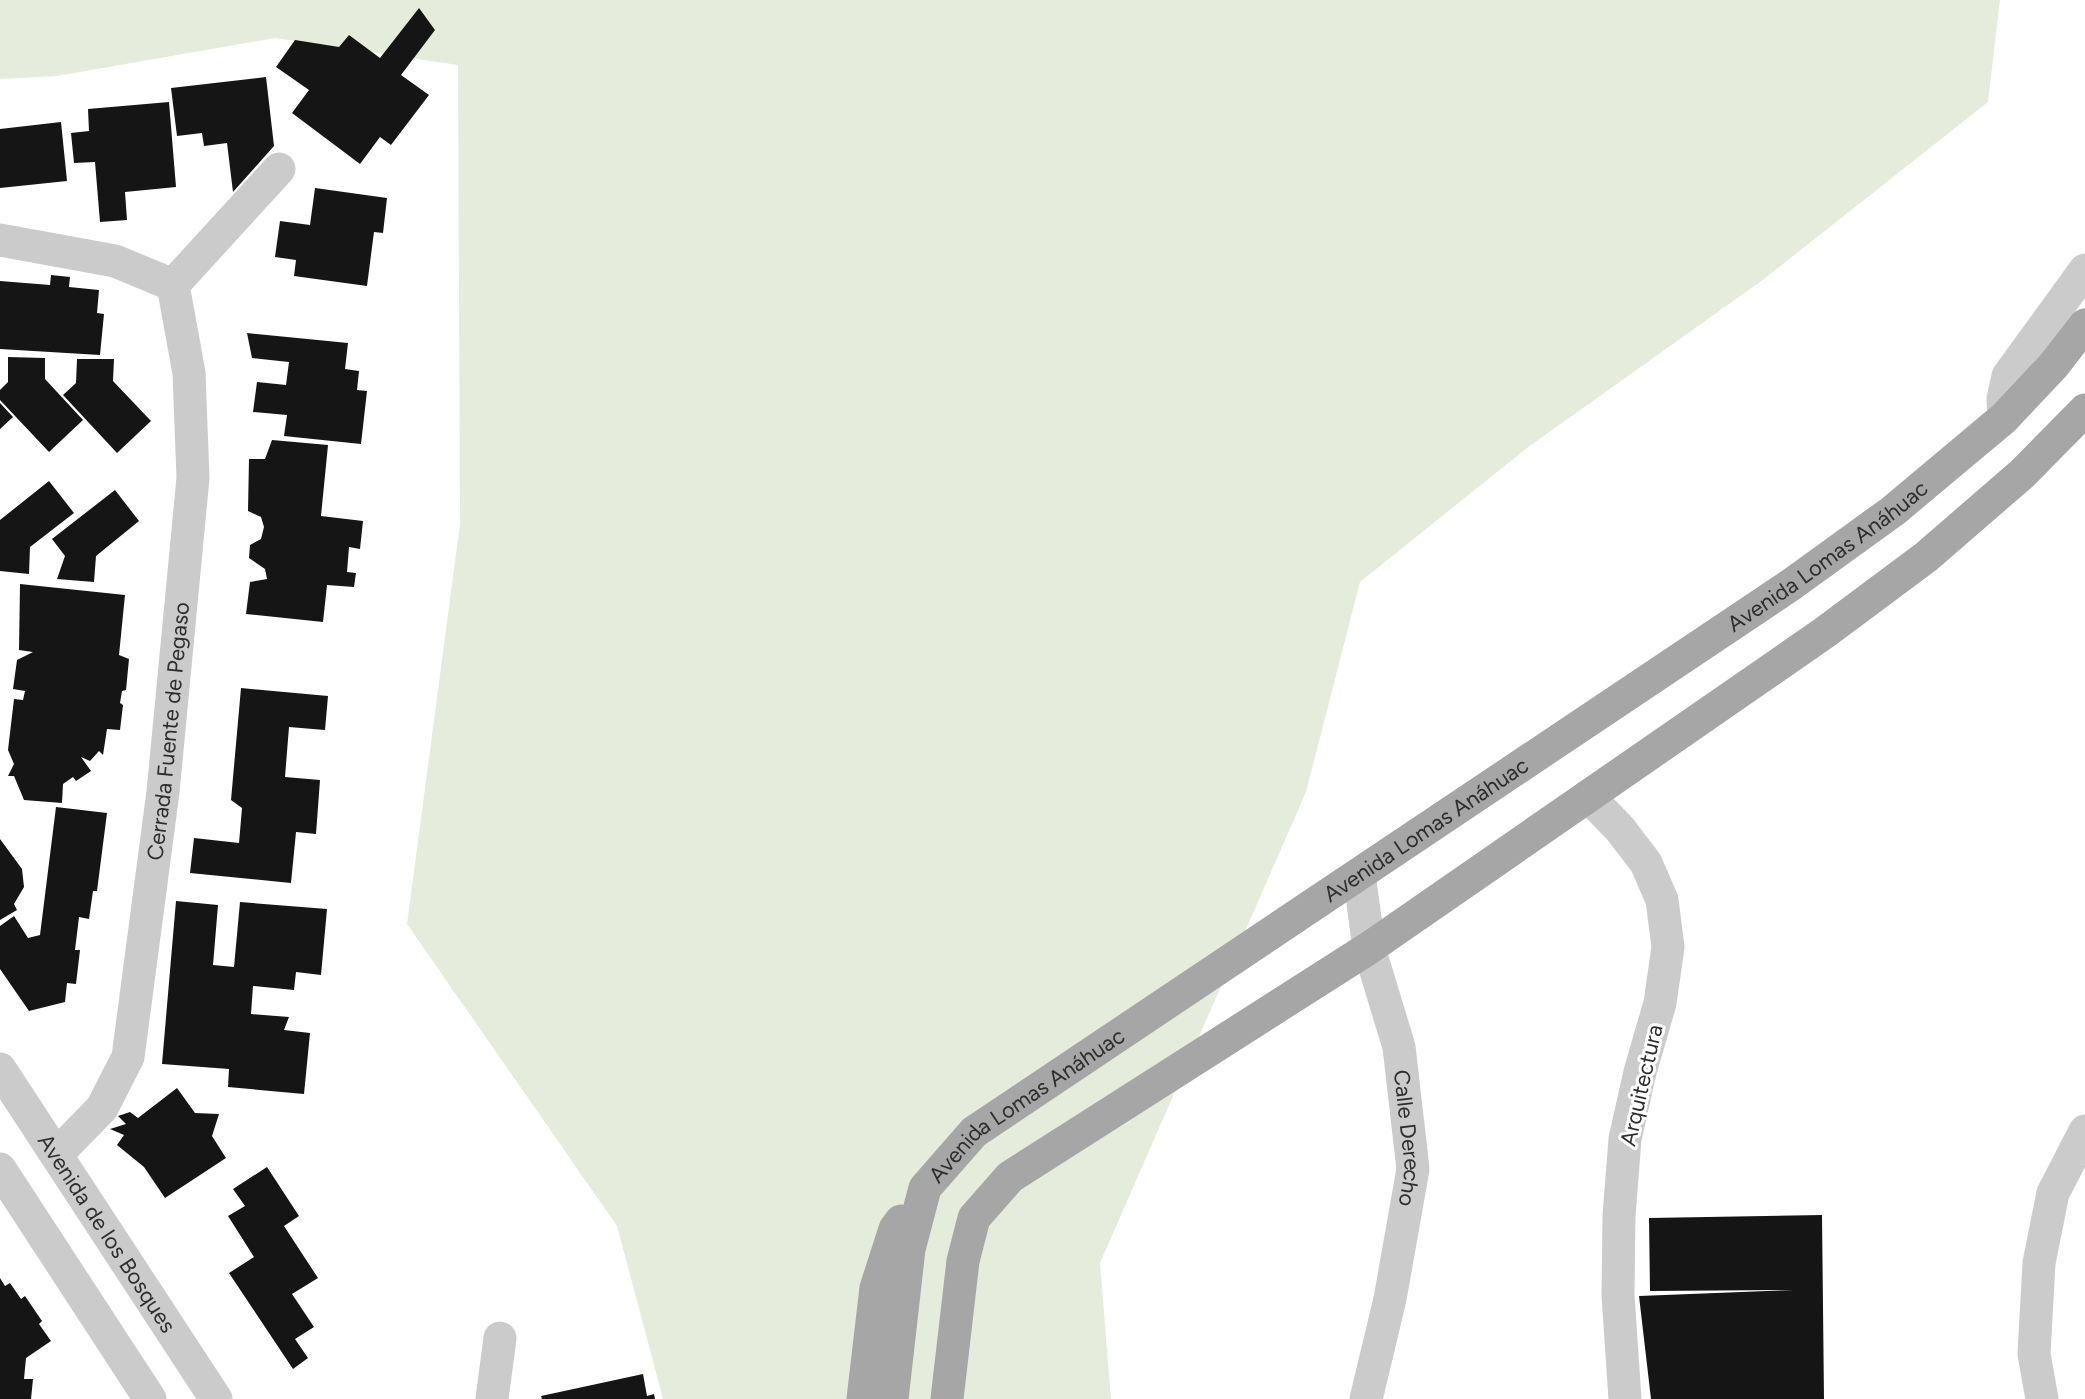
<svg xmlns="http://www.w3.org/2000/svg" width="2085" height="1399" font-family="Figtree,sans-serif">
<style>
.green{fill:#e6ecdc}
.building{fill:#151515}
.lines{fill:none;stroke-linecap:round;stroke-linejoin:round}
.minor{stroke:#cbcbcb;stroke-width:33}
.major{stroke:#a6a6a6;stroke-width:33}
.labels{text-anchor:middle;stroke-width:6;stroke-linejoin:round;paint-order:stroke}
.street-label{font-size:22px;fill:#2e2e2e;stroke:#fff}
</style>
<rect width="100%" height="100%" fill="#fff"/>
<path class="green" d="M0,0H2000L1988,102L1764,279L1527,448L1360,582L1306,792L1100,1263L1111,1399H663L617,1226L407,924L460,524L458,65L275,38L57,76L0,79Z"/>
<path class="building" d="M419,8L435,30L401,75L429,95L391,145L380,137L360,164L292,113L309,90L276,67L295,40L339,47L349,35L380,58Z
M266,77L274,146L233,192L227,143L204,146L202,133L177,136L171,88Z
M169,102L176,187L125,192L127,220L100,222L95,162L74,163L71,133L89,131L88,109Z
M61,122L67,181L0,188V129Z
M315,188L387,198L383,233L374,232L367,286L294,276L296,260L275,257L280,221L310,225Z
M51,275L70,277L69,287L99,290L97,313L104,314L100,355L0,349V281L50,285Z
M247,333L348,343L345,369L359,371L357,390L367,391L361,444L284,436L287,415L253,412L257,382L286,385L289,362L252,358Z
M8,357L45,358V379L83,420L49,452L0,400V390L8,382Z
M77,359H114L113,381L151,421L117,453L63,395L76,383Z
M0,403L13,417L0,429Z
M272,440L328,445L321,516L363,521L360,549L349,547L347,572L356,573L354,587L327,585L323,622L246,614L250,582L267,579L265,569L249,558L250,545L261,539L264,527L261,517L248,511L249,459H265Z
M49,481L74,513L30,547L29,574L0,571V520Z
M115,490L139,521L96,556L94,582L57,579L65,556L52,539Z
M20,584L125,595L119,655L129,659L126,690L122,691L120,703L123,705L120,730L107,729L103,755L99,751L90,761L81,757L91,771L76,781L73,777L63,784L62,803L24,800L14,776H8L14,764L8,750L14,699L23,700L25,691L13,689L17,660L33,652L19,650Z
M241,688L328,696L325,730L289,727L285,777L320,780L316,834L296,832L291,883L190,873L194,838L239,843L242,808L231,800Z
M56,807L107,813L97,891H93L89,919L79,917L75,950H80L76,984L67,983L65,1002L29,1011L0,969V926L14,916L28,938L40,935Z
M0,839L22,869L24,887L14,904L17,910L0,920Z
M176,901L218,905L213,965L234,967L240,902L327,909L321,975L296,972L294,990L253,986L251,1014L289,1017L284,1030L310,1033L304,1094L228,1087L229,1069L162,1064Z
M177,1088L195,1113L219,1114L212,1136L226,1158L165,1198L144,1167L117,1145L124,1135L110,1129L126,1124L118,1116L130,1112L138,1118Z
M267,1167L299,1216L284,1226L318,1278L292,1294L314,1327L295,1339L308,1358L293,1369L229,1273L254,1257L228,1216L245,1206L233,1189Z
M1822,1215L1824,1399H1651L1639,1296L1794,1290L1650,1291L1649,1218Z
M0,1278L5,1286L10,1283L21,1299L25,1296L42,1321L39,1324L51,1341L26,1358L24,1379H33L31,1399H0Z
M643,1374L647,1396L654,1394L655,1399H542L541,1396Z"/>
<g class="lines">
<g class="minor">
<path d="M0,240L115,261L173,285"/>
<path d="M173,285L279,169"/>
<path d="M2004,418L2003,399L2008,376L2085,270"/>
<path d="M1588,796L1620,829L1646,863L1662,900L1668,947L1660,1003L1640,1072L1625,1139L1619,1216L1618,1295L1625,1399"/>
<path id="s1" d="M1359,874L1369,948L1399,1047L1413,1169L1390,1299L1366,1399"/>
<path id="s2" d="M0,1069L216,1399"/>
<path id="s3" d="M57,1154L102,1108L128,1057L163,792L193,478L189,373L173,285"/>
<path d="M0,1169L150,1399"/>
<path d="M492,1399L500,1338"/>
<path d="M2042,1399L2034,1354L2039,1263L2053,1193L2085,1131"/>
</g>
<g class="major">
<path d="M863,1399L876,1288L895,1229L901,1221"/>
<path id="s4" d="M892,1399L909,1249L925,1188L974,1132L1792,584L1893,511L2004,418L2053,366L2085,325"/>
<path d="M947,1399L963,1261L974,1218L1010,1177L1369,948L1824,633L1926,557L2023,473L2085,410"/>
</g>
</g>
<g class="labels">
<g class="street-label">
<text dy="8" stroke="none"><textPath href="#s4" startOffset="1318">Avenida Lomas Anáhuac</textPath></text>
<text dy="8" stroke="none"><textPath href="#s3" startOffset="450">Cerrada Fuente de Pegaso</textPath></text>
<text dy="8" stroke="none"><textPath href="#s4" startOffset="832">Avenida Lomas Anáhuac</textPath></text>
<text transform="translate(1641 1085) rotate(-77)" y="8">Arquitectura</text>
<text dy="8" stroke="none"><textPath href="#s4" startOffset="346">Avenida Lomas Anáhuac</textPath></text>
<text dy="8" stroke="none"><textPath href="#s1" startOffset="270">Calle Derecho</textPath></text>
<text dy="8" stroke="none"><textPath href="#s2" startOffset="196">Avenida de los Bosques</textPath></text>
</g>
</g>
</svg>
